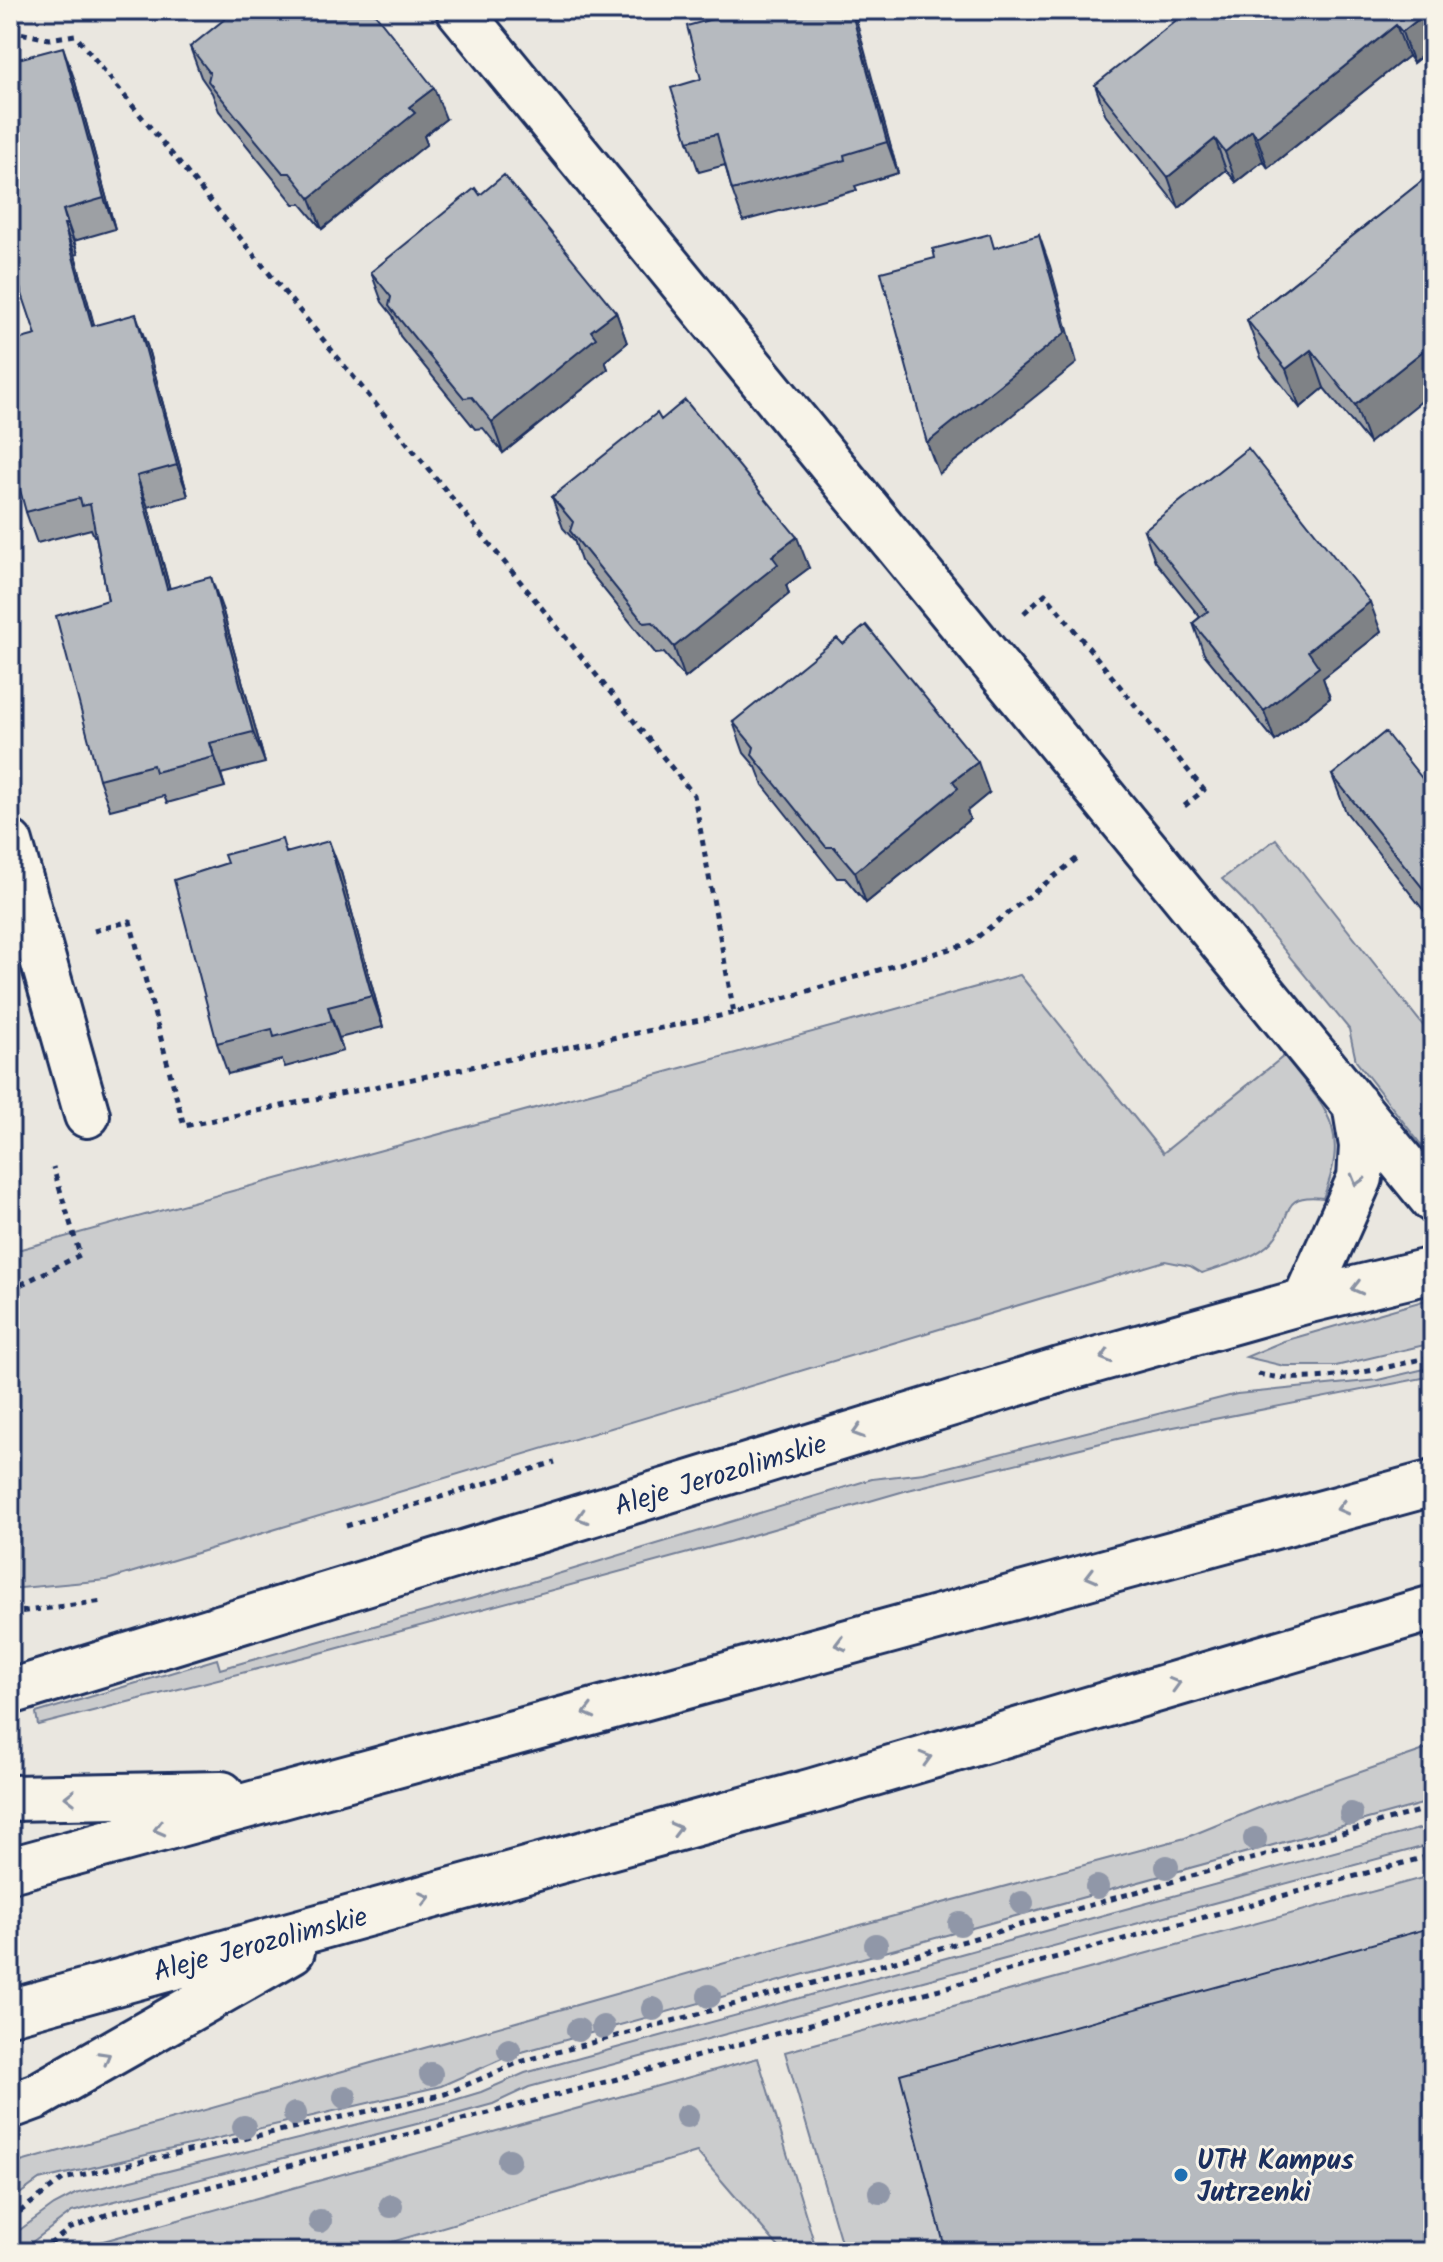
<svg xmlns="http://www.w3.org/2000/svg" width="1443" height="2262" font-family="Kalam,sans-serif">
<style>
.green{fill:#cbcccd;stroke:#737e96;stroke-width:2}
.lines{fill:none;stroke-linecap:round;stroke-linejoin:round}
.street-casing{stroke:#1b2f5e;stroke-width:50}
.primary-casing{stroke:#1b2f5e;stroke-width:50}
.path{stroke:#1b2f5e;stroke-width:5;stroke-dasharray:6 6;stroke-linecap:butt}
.street{stroke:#f7f3e8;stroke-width:44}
.primary{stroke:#f7f3e8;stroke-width:44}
.tree{fill:#9097a8}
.wall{fill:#9da0a4;stroke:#1b2f5e;stroke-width:2}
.shaded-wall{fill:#7f8286;stroke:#1b2f5e;stroke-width:2}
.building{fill:#b6babf;stroke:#1b2f5e;stroke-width:2}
.oneway{stroke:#8991a3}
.poi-dot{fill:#1f6fb2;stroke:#f7f3e8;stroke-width:3}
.labels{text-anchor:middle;stroke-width:6;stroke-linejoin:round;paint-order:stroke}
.street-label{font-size:28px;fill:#1b2f5e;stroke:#f7f3e8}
.poi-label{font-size:28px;font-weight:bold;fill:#1b2f5e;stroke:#f7f3e8;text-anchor:start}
</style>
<rect width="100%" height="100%" fill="#eae7e0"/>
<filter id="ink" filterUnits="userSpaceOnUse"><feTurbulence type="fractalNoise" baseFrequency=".0125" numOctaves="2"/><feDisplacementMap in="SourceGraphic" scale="16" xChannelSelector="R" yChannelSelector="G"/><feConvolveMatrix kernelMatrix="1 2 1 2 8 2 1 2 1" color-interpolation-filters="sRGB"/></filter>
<g filter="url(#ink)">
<path class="green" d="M1276,839L1433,1038V1160L1356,1061L1349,1029L1244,901L1222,879Z
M1020,975L1163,1153L1284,1056C1326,1109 1351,1128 1323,1198C1278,1193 1295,1216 1272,1241C1256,1259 1224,1265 1202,1273L1190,1266L1165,1261L107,1580L10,1589V1252Z
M1433,1298V1343L1336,1366H1284L1246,1357L1284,1341Z
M1433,1367V1376L1138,1434L908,1490L725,1543L324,1652L38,1725L36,1713L217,1659L220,1669L531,1582L872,1479L924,1473L1237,1394L1378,1380Z
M1433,1747V1801L511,2055L441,2086L39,2180L10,2201V2165L842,1930L1185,1838L1271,1803Z
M1433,1825V1844L529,2087L493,2104L460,2113L72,2212L19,2252H10V2237L54,2205L75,2194L448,2102L481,2092L525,2073Z
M1433,1875V1955L949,2252H844L785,2052Z
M758,2058L817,2252H783L697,2152L358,2252H64Z"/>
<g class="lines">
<defs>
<path id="street" d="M459,10L1433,1200
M10,843L87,1115
M1305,1301L1360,1178L1362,1146L1355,1104
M10,1692L1060,1370L1305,1301L1433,1270"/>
<path id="primary" d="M10,1798L222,1794
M10,1870L1433,1483
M10,2012L813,1791L1433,1608
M10,2106L37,2096L292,1951"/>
</defs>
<use href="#street" class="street-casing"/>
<use href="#primary" class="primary-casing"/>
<path class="path" d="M10,31L49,39L75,35L694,795L734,1013L970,943L1080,856
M1024,613L1045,594L1204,790L1182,808
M94,931L130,921L184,1126L734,1013
M10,1290L80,1255L53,1167
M1258,1374C1313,1386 1379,1370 1433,1356
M346,1526L555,1462
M10,1613L104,1601
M10,2219L63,2179L445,2094L520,2062L895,1961L1433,1807
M40,2252L69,2229L111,2213L617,2079L807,2025L1433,1855"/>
<use href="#street" class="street"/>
<use href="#primary" class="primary"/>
</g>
<g class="tree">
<circle cx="1351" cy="1814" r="12"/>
<circle cx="1255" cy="1839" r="12"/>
<circle cx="1167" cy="1867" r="12"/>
<circle cx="1097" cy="1887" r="12"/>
<circle cx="1022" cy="1903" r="12"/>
<circle cx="960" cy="1924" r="12"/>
<circle cx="876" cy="1945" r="12"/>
<circle cx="709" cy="1996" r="12"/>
<circle cx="653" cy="2009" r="12"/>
<circle cx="603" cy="2027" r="12"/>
<circle cx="578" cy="2030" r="12"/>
<circle cx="509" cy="2050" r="12"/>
<circle cx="431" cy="2074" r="12"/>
<circle cx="345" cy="2097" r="12"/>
<circle cx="295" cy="2114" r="12"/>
<circle cx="687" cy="2116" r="12"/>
<circle cx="244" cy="2127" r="12"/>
<circle cx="509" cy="2160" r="12"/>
<circle cx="880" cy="2192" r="12"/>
<circle cx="391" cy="2206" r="12"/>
<circle cx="320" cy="2221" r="12"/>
</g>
<path class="wall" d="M741,10H852L898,173L855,186L857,190L743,221L732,190L725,165L699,172L688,141L701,79Z
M1433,10V47L1413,63L1408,56L1268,168L1263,161L1236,182L1226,170L1179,208L1106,116L1095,85Z
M10,47L20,59L74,78L115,229L74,241L78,254L75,255L94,326L147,345L188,496L148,507L170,589L222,608L265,763L221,774L225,787L167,803L164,796L110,810L99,779L108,600L96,536H94L91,529L37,543L26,512L36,335L13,263L10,264Z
M190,47L446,119L424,136L427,144L322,229L301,204H294L219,111L212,93L201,77Z
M1433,172L1369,443L1324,388L1300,408L1261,358L1247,320Z
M480,195L616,312L627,343L605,361L608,369L503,453L483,428L475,429L400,336L393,316L382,302L371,272Z
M661,420L809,568L786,585L789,594L685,678L664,653L656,654L581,561L574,540L563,528L552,497Z
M1144,530L1381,632L1323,678L1330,698L1275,741L1204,654L1193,623L1200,617L1155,561Z
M733,722L989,793L967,811L970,819L866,903L845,878H837L763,785L756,767L744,753Z
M1332,775L1433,792V922L1346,812Z
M287,852L341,872L383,1027L339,1038L343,1051L285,1067L282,1060L228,1074L217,1043Z"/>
<path class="shaded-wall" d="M851,10H852L856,19L898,173L887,142Z
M1430,10H1433V47L1413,63L1402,32Z
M1396,25L1408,56L1268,168L1257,137Z
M63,47L74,78L115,229L104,198Z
M434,88L446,119L424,136L427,144L322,229L310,198L409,107Z
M1252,130L1263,161L1236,182L1225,152Z
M1215,139L1226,170L1179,208L1168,177Z
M63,210L74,241L78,254L67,224Z
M64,224L75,255L103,357L92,326Z
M1039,235L1050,266L1077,363L939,474L927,443Z
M616,312L627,343L605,361L608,369L503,453L492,422L591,331Z
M136,314L147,345L188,496L177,465Z
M1433,343V392L1369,443L1355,405Z
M1311,350L1324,388L1300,408L1286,369Z
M137,476L148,507L178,620L167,589Z
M797,537L809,568L786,585L789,594L685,678L674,647L772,556Z
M211,577L222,608L265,763L253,732Z
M1370,602L1381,632L1323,678L1330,698L1275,741L1264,711L1308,651Z
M210,743L221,774L225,787L214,757Z
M978,762L989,793L967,811L970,819L866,903L855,872L953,781Z
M329,841L341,872L383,1027L372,996Z
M328,1007L339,1038L343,1051L332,1021Z"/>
<path class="building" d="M236,10H372L434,88L409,107L415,113L310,198L290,173H283L240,121L208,81L210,73L190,47Z
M741,10H851L887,142L844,155L845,160L732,190L717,134L688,141L671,88L701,79L687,26L741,11Z
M1189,10H1430L1402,32L1396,25L1257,137L1252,130L1225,152L1215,139L1168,177L1095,85Z
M15,46L18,59L63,47L104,198L63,210L67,224H64L92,326L136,314L177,465L137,476L167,589L211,577L253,732L210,743L214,757L155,772L153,765L99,779L56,616L108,600L90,504L82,506L80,498L26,512L10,453V342L36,335L15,273L10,246V47Z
M1433,172V343L1355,405L1311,350L1286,369L1247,320Z
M504,175L616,312L591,331L596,338L492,422L472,397L464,398L421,346L389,306L391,297L371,272L475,188L480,195Z
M990,234L994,248L1039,235L1066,332L927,443L881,272L935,258L933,249Z
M685,400L797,537L772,556L778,564L674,647L653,622L644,623L570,531L573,522L552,497L657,413L661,420Z
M1248,448L1370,602L1308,651L1319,667L1264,711L1193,623L1208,611L1144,530Z
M866,625L978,762L953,781L958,788L855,872L834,847H826L752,755L754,747L733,722L837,638L843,644Z
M1385,732L1433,792V901L1332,775Z
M282,839L286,853L329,841L372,996L328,1007L332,1021L274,1037L272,1029L217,1043L174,880L227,863L224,855Z
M1433,1927V2252H946L900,2074Z"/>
<defs><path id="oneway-chevron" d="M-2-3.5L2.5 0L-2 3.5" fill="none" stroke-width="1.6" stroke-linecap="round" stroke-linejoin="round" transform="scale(2)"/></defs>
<g class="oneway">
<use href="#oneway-chevron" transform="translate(1357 1180) rotate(106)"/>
<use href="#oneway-chevron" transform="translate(1357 1288) rotate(166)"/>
<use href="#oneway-chevron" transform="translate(1106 1357) rotate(164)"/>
<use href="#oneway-chevron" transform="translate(858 1432) rotate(163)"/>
<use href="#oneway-chevron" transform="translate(1342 1508) rotate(165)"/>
<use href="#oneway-chevron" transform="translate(582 1517) rotate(163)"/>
<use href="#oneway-chevron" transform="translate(1091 1576) rotate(165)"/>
<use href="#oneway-chevron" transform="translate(840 1644) rotate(165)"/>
<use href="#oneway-chevron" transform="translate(1175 1684) rotate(-16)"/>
<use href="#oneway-chevron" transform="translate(589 1712) rotate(165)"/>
<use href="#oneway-chevron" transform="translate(926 1758) rotate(-16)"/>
<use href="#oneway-chevron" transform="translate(70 1797) rotate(179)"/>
<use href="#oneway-chevron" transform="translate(159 1829) rotate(165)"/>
<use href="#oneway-chevron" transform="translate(676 1829) rotate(-15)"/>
<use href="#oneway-chevron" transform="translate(425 1898) rotate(-15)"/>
<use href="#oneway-chevron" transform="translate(105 2057) rotate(-30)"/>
</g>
</g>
<circle class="poi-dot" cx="1181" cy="2175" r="8"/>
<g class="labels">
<g class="street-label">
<text transform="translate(720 1474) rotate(-17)" y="10">Aleje Jerozolimskie</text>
<text transform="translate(260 1943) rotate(-15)" y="10">Aleje Jerozolimskie</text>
</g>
<g class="poi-label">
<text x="1197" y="2169">UTH Kampus<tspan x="1197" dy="32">Jutrzenki</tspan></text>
</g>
</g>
<rect width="1443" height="2262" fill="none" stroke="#f7f3e8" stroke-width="40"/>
<rect x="20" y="20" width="1403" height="2222" fill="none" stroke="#1b2f5e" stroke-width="3" filter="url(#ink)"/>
</svg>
